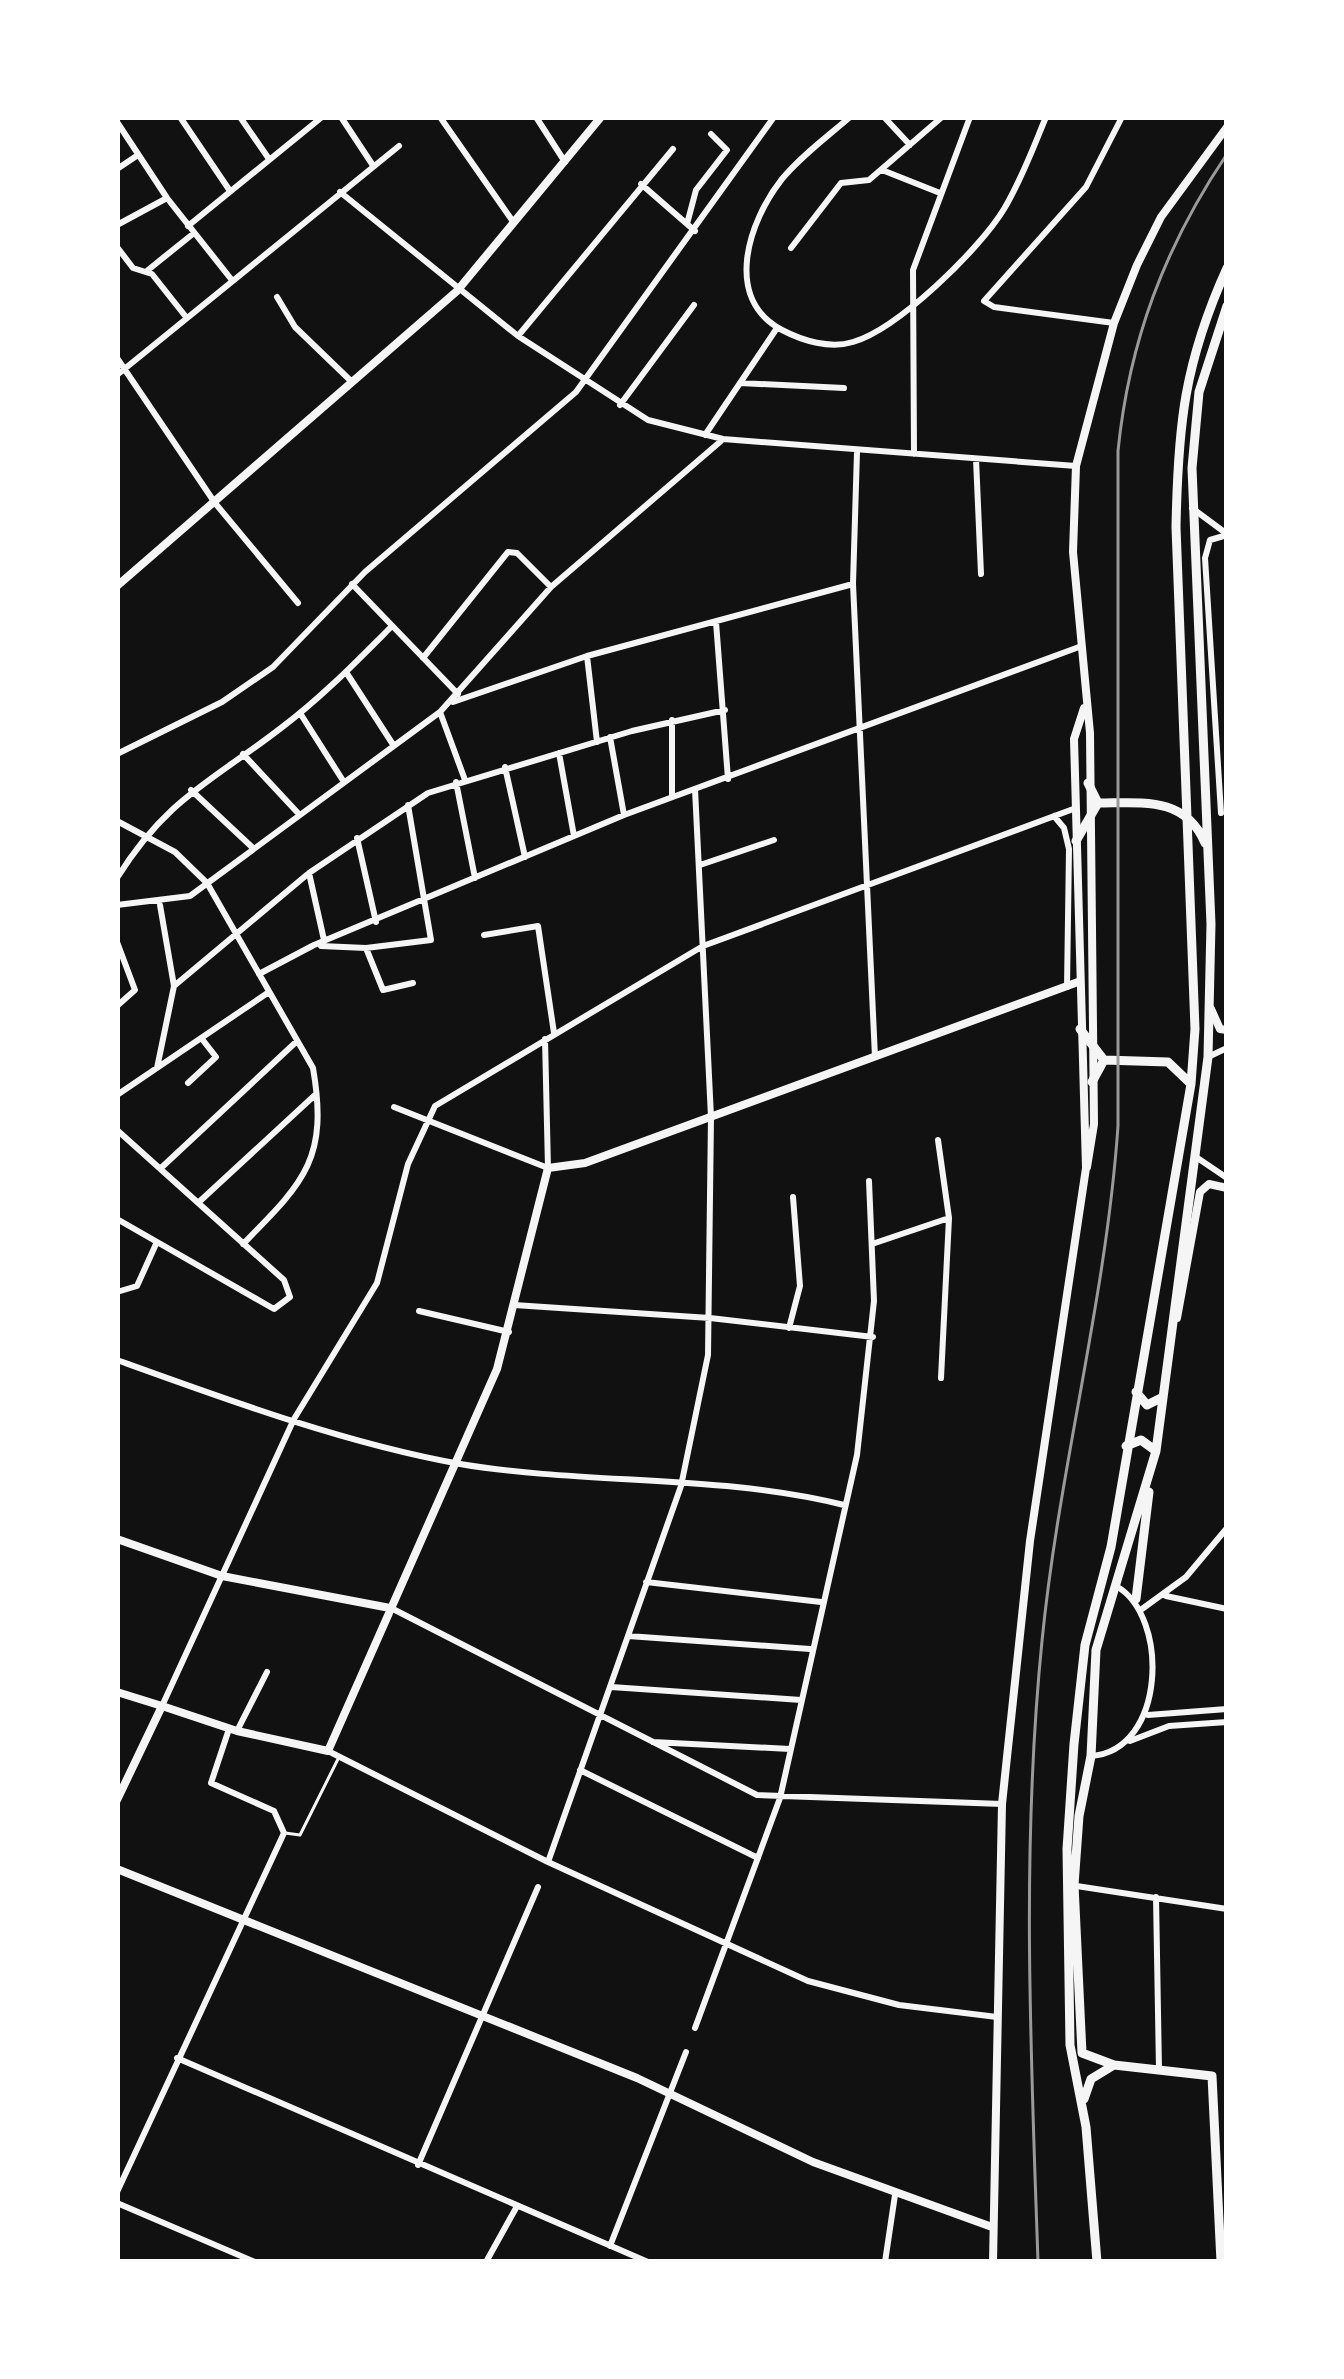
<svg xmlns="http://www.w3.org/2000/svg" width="1344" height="2379" font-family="'IBM Plex Sans',sans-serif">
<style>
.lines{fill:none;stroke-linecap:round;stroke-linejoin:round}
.service{stroke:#f5f5f5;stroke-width:3}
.minor{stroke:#f5f5f5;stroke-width:6}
.tertiary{stroke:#f5f5f5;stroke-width:8}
.secondary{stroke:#f5f5f5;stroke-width:8}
.primary{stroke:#f5f5f5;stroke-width:9}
.rail{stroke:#9a9a9a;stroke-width:3}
</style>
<rect width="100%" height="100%" fill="#111"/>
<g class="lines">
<path class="service" d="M285,1833L300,1835L339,1757"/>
<path class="minor" d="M180,117L230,191
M240,117L269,159
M341,117L372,164
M440,117L514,223
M536,117L565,162
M850,117C827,137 801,156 782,179C748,222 723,299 782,330C803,341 830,349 853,342C898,329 980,249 1004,209C1021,181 1033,148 1046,117
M884,117L910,145
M117,122L167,198L231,279
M117,169L138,155
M882,170L940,193
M641,184L695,231
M340,192L518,336L648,420L723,439L1076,466
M687,224L696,190L727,150L711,134
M117,225L167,198
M188,226L322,117
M117,247L133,268L152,274L186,317
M791,248L841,183L869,180L942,117
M148,270L194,233
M277,297L295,327L352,382
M1114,323L994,307L984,301L1086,187L1122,117
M518,336L673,149
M117,358L215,503L298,603
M117,375L399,146
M740,383L844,388
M620,405L694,305
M705,435L777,328
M857,452L853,584L875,1057
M914,454L913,270L970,117
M976,459L981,574
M1192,508L1227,534
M352,584L458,694
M716,622L728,779
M587,656L597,742
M423,658L508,552L517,553L551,587
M346,672L392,743
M453,702L587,656L853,584
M440,712L465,780
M300,713L342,779
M672,720V795
M610,737L624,815
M559,753L574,836
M117,754L222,702L273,667L365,572L576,392L774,117
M243,754L297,812
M505,767L525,857
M456,782L475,878
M191,790L253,848
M1221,813L1205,558L1210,540L1227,535
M1054,816L1064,828L1069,849L1067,987
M117,821L175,852L207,883L313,1068C329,1160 303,1183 243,1244
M357,838L376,922
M700,865L774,840
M309,873L324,940
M117,878C167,798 211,782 281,728C321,698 356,662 392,626
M117,905L190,896L440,712L551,587L721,441
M484,935L538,926L554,1033
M117,942L135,990L117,1006
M321,946L366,948L431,940L408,805
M366,948L383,990L413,983
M259,974L314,945L624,815L1079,647
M174,986L309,873L428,793L632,731L725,710
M1208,1057L1227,1048
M157,1068L174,986L160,905
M188,1083L216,1057L202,1039
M117,1095L269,992
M394,1107L548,1168L545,1039
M117,1130L284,1280L290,1297L274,1309L117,1219
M1196,1157L1227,1178
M161,1168L296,1042
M199,1202L315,1095
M875,1243L949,1218L938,1140
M117,1292L137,1286L156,1244
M514,1305L710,1318L873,1337
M419,1311L509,1332
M789,1328L800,1286L793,1197
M117,1360C225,1399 347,1444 460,1464C586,1485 720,1474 844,1505
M941,1378L949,1218
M646,1582L821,1602
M1166,1596L1227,1609
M391,1608L757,1795L1002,1804
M1142,1609L1186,1577L1227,1528
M628,1636L810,1649
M611,1687L801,1700
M162,1706L294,1419L377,1283L408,1164L435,1106L703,946L1076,808
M1148,1715L1227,1709
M237,1731L267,1672
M1130,1741L1169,1726L1227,1722
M653,1742L790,1749
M328,1751L548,1862L808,1981L899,2005L997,2017
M1091,1756C1166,1751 1170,1616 1116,1586
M580,1770L758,1858
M548,1862L681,1486L708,1355L711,1117L695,789
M1070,1885L1227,1909
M1156,1897L1159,2070
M695,2028L780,1798L857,1455L874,1301L869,1181
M177,2058L648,2262
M418,2165L538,1887
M117,2192L284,1833L274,1811L211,1783L229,1729
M117,2203L255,2262
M610,2246L686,2052
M486,2262L516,2208
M885,2262L895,2195"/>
<path class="tertiary" d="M1211,1009L1220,1029L1227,1030
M1177,1318L1200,1192L1209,1184L1227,1188
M117,1539L222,1576L390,1608
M162,1706L237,1731L328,1751L497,1369L548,1168L585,1163L1078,982"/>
<path class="secondary" d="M117,586L457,291L601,117
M1087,1167L1094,1124L1090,733L1073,552L1076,466L1114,323L1137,265L1161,217L1227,127
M117,1692L162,1706L117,1800
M117,1869L637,2078L813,2162L992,2227
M993,2262L1002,1804L1030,1541L1086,1168L1074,739L1084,708"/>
<path class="primary" d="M1088,783L1098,803
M1098,803C1142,803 1185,796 1205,843
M1076,841L1098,803
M1080,1029L1104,1060L1168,1062L1191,1084
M1092,1082L1104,1060
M1136,1392L1147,1405L1163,1397
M1126,1446L1141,1440L1156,1451
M1136,1599L1149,1492
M1084,2099L1091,2079L1114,2065
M1097,2262L1086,2127L1070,2045L1067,1849L1074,1744L1085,1645L1111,1547L1191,1084L1195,1029L1176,527C1178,425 1184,363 1227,268
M1221,2262L1212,2076L1114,2065L1082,2053L1074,1885L1079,1816L1091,1756L1096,1650L1156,1451L1208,1057L1211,924L1192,468L1199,392L1227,306"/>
<path class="rail" d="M1038,2262C1031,2054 1021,1849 1042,1641C1059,1468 1106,1300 1118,1126V451C1129,341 1165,246 1227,154"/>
</g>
<rect width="1344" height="2379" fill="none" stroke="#ffffff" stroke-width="240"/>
</svg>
